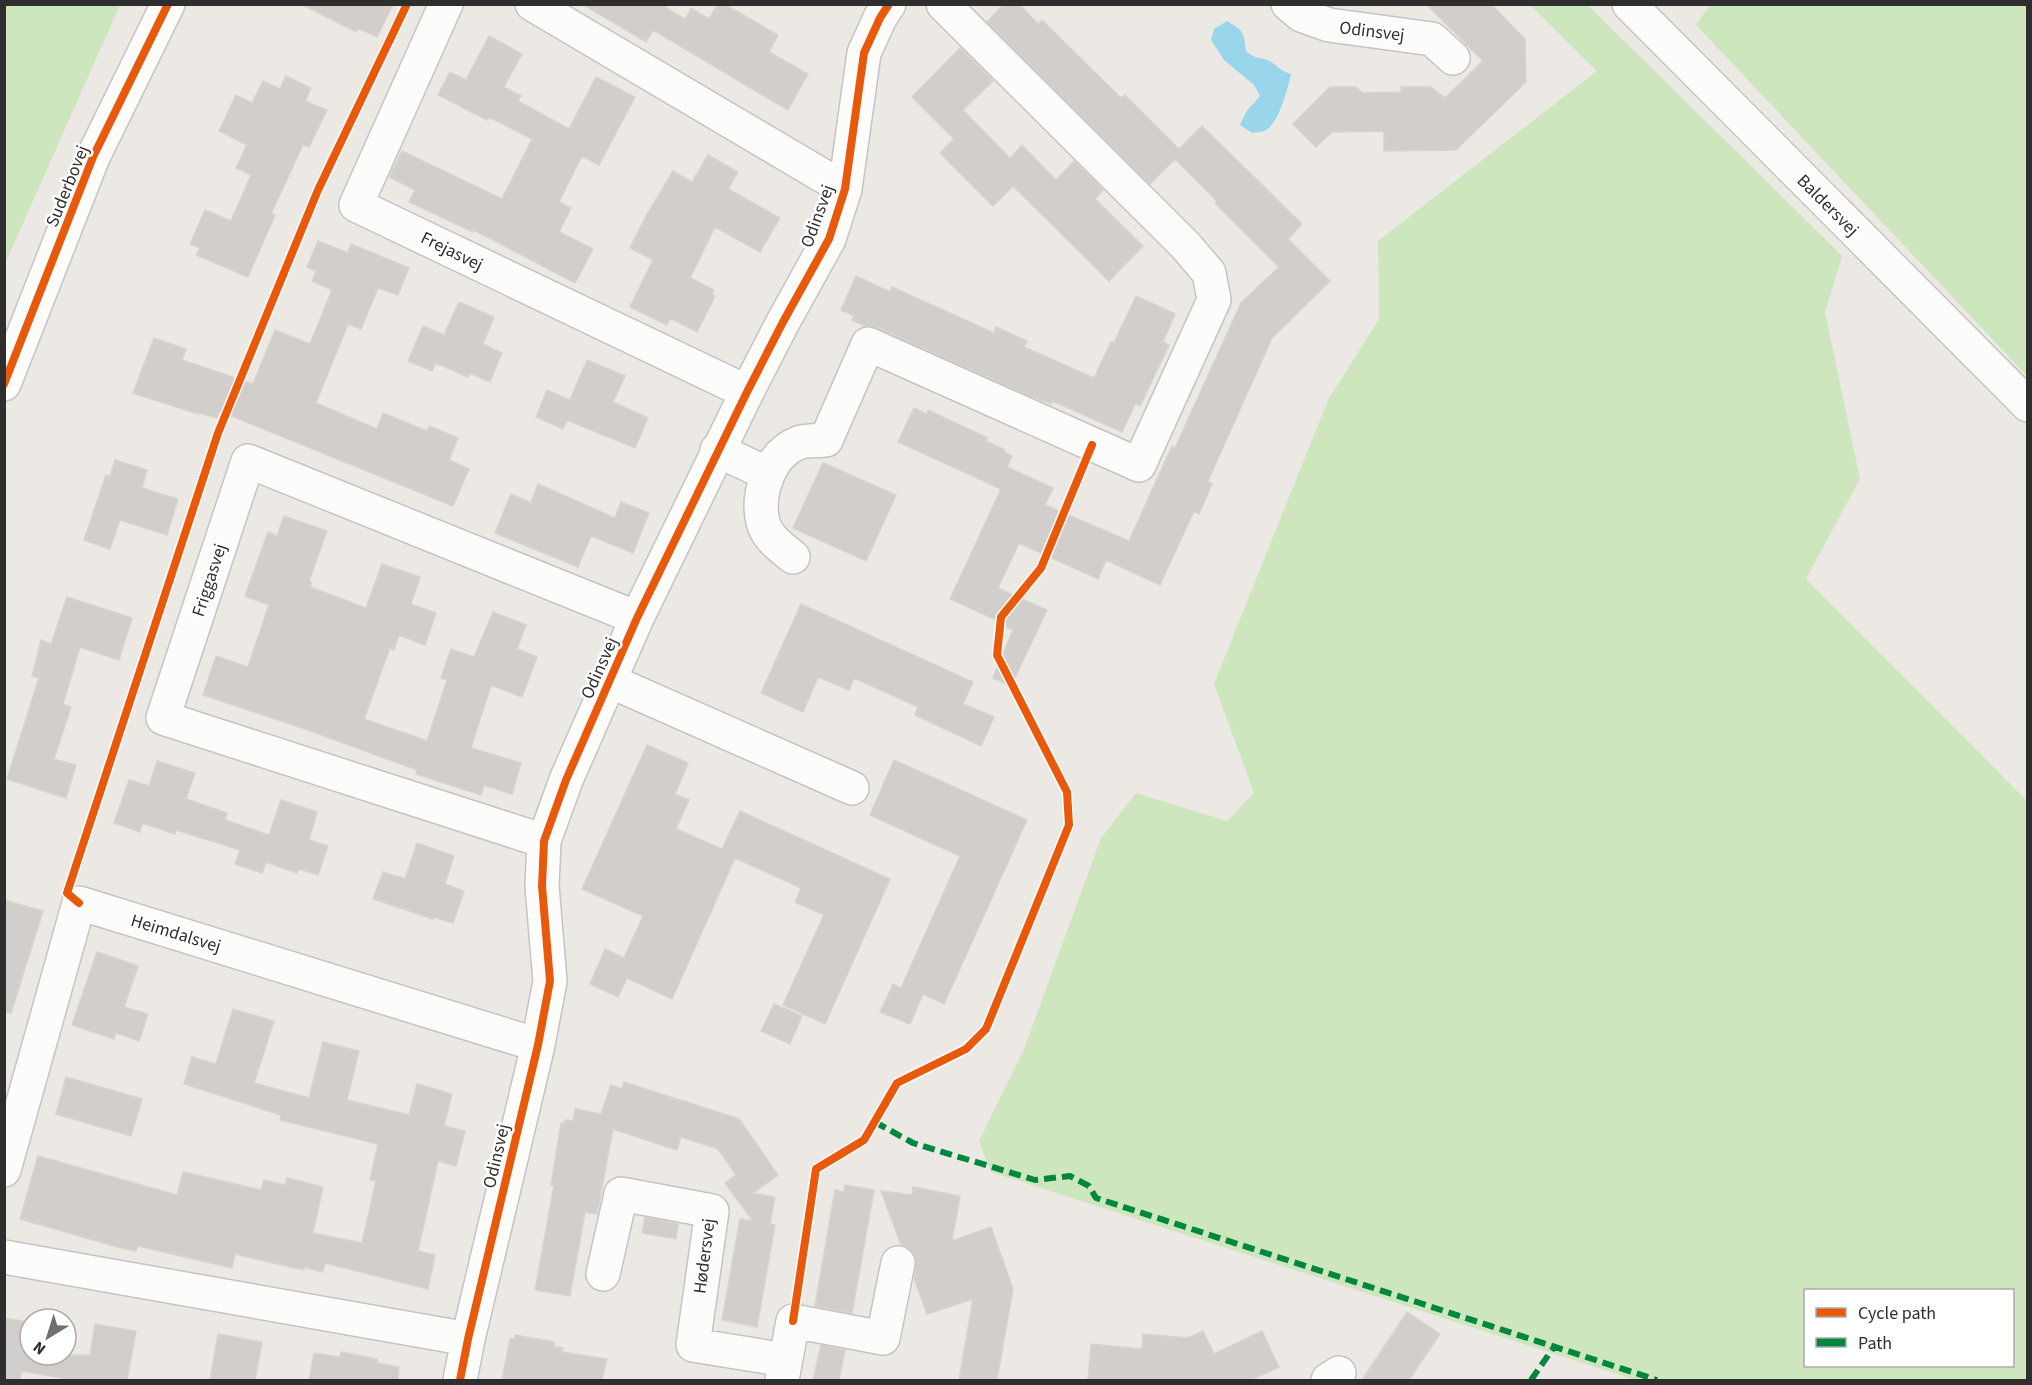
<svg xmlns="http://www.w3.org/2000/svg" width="2032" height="1385" font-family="'Source Sans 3',sans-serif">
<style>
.green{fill:#cee6be;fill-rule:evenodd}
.water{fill:#99d6ec}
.building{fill:#d1cecb;stroke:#d7d4d0;stroke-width:1.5}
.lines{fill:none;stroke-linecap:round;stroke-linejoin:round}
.minor-casing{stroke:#c5c4c5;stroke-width:36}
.minor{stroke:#fcfcfb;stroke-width:33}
.quiet{stroke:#00873e;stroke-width:6;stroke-dasharray:12 6;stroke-linecap:butt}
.cycleway-casing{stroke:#fff;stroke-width:11}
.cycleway{stroke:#e8590c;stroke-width:8}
.labels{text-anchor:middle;stroke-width:5;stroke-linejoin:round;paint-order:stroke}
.street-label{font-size:18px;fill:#2e2e2e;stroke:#fff}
</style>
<rect width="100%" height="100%" fill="#ece8e4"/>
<path class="green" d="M5,4L120,5L5,264L4,5Z
M1530,5H1588L1842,256L1825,312L1860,479L1806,579L2027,801V1380H1635L991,1172L979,1141L1024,1049L1101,838L1136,793L1227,821L1254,793L1214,684L1328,400L1379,319L1378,241L1597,71ZM1806,1290H2012V1366H1806Z
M1710,5H2027V376L1696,25Z"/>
<path class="water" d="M1227,21C1244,31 1244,32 1246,51C1258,61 1259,56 1269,61C1278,65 1278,70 1291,74C1288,88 1279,123 1266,130C1263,132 1256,132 1252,133L1240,125L1246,112L1260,96L1254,85L1224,60L1211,40L1214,29Z"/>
<path class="building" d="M301,4H393L377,37L358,28L356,32Z
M582,4H668L666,8L685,19L691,8L709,19L718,4H724L778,35L769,52L808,74L788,110L653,30L646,42Z
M1004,4H1019L1038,24L1042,20L1121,98L1125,95L1179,149L1202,126L1302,224L1288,239L1330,281L1272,338L1208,481L1212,484L1199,514L1194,511L1160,585L1106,560L1098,579L1019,543L998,588L1047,610L1011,686L993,678L1013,630L1006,627L1007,625L950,599L1001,489L898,442L914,408L927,414L928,410L988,438L986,441L1005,450L1004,452L1012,456L1007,467L1053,488L1045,505L1129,541L1172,446L1175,448L1241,303L1279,267L1215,203L1217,201L1175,159L1150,184L987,22Z
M1426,4H1491L1525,39L1526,82L1456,150L1384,151V131L1332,132L1316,147L1293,124L1330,87H1356L1363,93L1401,92V87H1431L1445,98L1483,61Z
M489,36L522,54L504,87L521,96L518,101L569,129L596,77L635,97L599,165L582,156L559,202L571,208L559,232L593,249L575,283L474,230L473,232L409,202L415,190L389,177L402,151L502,199L532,139L489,117L487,120L438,95L450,72L466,80Z
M960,48L993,81L963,110L1010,158L1022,145L1056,180L1074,161L1103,190L1095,199L1143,246L1109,281L1013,186L993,206L940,153L954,139L912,97Z
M286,76L311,88L305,101L327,110L309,147L303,145L271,214L275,215L248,277L196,255L200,248L190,244L205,210L231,221L251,175L236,168L247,145L219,131L236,95L252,103L263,81L280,89Z
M708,155L738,172L728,189L780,218L760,252L715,227L690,278L714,290L712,294L715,296L697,332L670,318L667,325L630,307L653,260L630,248L646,216L673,171L692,182Z
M318,241L348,253L351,244L409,268L398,295L378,288L361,329L348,324L316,403L377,429L383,413L427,431L429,426L458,438L449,460L469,469L453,506L219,411L217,418L199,413L198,414L133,393L154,338L186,349L182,360L253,384L275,330L310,344L332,290L312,281L316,271L307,267Z
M856,276L890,292L892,287L994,333L996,327L1027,341L1024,347L1094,378L1111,342L1114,343L1136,296L1175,314L1163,342L1169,345L1140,406L1135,404L1122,432L1053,401L1051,404L1023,393L876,327L865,326L852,320L854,316L841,310Z
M459,302L494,317L483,344L502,353L490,382L470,373L468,377L436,363L432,371L408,361L423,326L444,335Z
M587,360L625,376L613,402L648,418L635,448L567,420L563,429L536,417L547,390L570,400Z
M115,460L147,470L142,488L178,499L167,535L120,520L110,549L84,540L106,475L110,477Z
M823,463L896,495L866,561L793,528Z
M538,484L615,518L621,502L649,513L633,553L591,536L578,567L495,533L511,494L531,503Z
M284,516L327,531L309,581L312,583L310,587L366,608L382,564L420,577L411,604L436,613L425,645L399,635L394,650L390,648L364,719L427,741L447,680L441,678L451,649L474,657L493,612L526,625L517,649L537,657L522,697L491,685L471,748L521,763L512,794L484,785L481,795L416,774L417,770L305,729L203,695L216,656L248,667L269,605L245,596L268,532L277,536Z
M67,597L132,618L119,660L80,647L63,704L71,707L54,759L76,765L66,798L7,779L39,678L32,676L41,640L51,644Z
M801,604L973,682L963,704L994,717L981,746L915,715L918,707L854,678L849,690L818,677L803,712L761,693Z
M647,745L688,763L675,794L689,800L676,829L722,849L740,811L890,879L825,1024L783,1005L824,915L795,902L801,888L735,858L672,999L627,978L618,997L590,984L605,949L624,958L643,916L582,889Z
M894,760L1027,820L944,1004L923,994L910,1024L880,1012L893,984L901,988L960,856L870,815Z
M157,761L195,773L186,799L227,813L225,820L269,835L281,800L317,812L309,840L328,846L318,875L299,869L297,873L266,862L262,873L235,864L240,850L176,830L175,834L142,823L140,832L114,823L129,780L149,786Z
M417,843L454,856L445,884L464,891L453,923L434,917L433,919L373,899L383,872L405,879Z
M4,900L43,911L11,1013L4,1012Z
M97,952L138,966L124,1007L148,1014L139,1041L116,1033L114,1039L72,1025Z
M774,1004L802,1016L790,1044L761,1031Z
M233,1009L274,1021L254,1083L309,1098L323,1042L359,1051L347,1100L409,1115L417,1084L452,1094L444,1126L465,1131L456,1166L438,1161L418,1251L435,1255L428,1289L325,1263L323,1272L304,1267V1270L235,1254L232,1268L138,1246L136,1251L121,1248L20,1219L38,1156L177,1195L183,1172L261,1190L264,1180L285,1185L287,1178L323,1187L313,1233L362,1243L376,1181L370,1180L378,1144L280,1120L281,1115L184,1084L192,1057L216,1064Z
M66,1077L142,1099L131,1136L56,1114Z
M624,1082L739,1119L778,1175L753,1193L775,1197L770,1224L775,1225L757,1327L722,1320L740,1219L753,1221L725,1183L736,1175L718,1149L681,1137L677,1150L613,1129L597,1214L585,1212L570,1296L535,1290L554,1185H551L561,1123L564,1124L565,1120L573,1121L575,1109L601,1114L611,1085L622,1089Z
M845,1185L874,1190L852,1313L815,1306L835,1190L844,1192Z
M913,1187L960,1196L952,1241L991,1227L1013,1289L997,1380H959L973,1299L927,1314L914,1278L916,1266L915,1256L910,1249L901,1245L881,1191L912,1195Z
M645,1217L678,1224L676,1239L642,1233Z
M1407,1312L1440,1334L1409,1380H1362Z
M4,1318L30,1322L26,1342L30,1343V1355H90L95,1324L136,1331L127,1380H62L63,1378L21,1371L20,1380H4Z
M1203,1331L1214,1354L1262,1331L1279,1367L1251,1380H1088L1091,1344L1142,1349L1143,1334L1188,1338Z
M218,1334L262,1342L255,1380H210Z
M515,1335L554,1342V1347L563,1348L562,1352L607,1359L602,1380H502L510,1339H514Z
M821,1345L845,1350L839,1380H813Z
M341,1352L377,1359V1363L399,1367L398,1380H309L314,1353L340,1357Z"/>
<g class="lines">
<defs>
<path id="minor" d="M446,4L356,205L747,392
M532,4L845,189
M1288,4L1301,15L1329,25L1432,39L1453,58
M1629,4L2028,405
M4,384L93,157L168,4
M717,450L768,474
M793,557C781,547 767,538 763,522C756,494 770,454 798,443C806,440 818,441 826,440L868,344L1139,465L1214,300L1209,273L1186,246L943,4
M610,681L852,788
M544,841L163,718L248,461L637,618
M4,1170L79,903L538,1045
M4,1257L468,1339
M603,1274L621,1194L712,1211L693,1345L785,1360
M460,1380L468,1339L538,1045L550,981L542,886L544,841L566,780L637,618L747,392L783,322L829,239L845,189L864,53L880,18L889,4
M782,1380L793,1321L883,1338L898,1263
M1328,1380L1339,1373"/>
</defs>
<use href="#minor" class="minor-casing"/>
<use href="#minor" class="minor"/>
<path class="quiet" d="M875,1122L913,1143L1035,1180L1070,1176L1089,1186L1096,1198L1657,1380
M1531,1380L1554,1347"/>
<defs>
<path id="cycleway" d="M4,384L93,157L168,4
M79,903L67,893L218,433L318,190L407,4
M793,1321L816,1169L864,1140L897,1083L966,1049L986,1029L1069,825L1067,792L997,655L1001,617L1041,568L1092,445
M460,1380L468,1339L538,1045L550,981L542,886L544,841L566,780L637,618L747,392L783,322L829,239L845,189L864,53L880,18L889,4"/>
</defs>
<use href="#cycleway" class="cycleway-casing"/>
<use href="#cycleway" class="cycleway"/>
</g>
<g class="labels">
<g class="street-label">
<text transform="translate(1372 31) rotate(7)" y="6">Odinsvej</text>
<text transform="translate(67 186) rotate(-68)" y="6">Suderbovej</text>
<text transform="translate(1828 205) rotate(45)" y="6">Baldersvej</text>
<text transform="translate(817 216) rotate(-70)" y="6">Odinsvej</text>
<text transform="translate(452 251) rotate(26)" y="6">Frejasvej</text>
<text transform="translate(209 580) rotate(-72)" y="6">Friggasvej</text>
<text transform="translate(599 668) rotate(-66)" y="6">Odinsvej</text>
<text transform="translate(176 933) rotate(17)" y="6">Heimdalsvej</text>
<text transform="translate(496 1156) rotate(-77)" y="6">Odinsvej</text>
<text transform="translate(704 1256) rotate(-83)" y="6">Hødersvej</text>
</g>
</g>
<rect width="2032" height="1385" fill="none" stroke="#2e2e2e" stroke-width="12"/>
<rect x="1804" y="1289" width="210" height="78" fill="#ffffff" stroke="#ababab" stroke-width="1.5"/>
<rect x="1816" y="1308" width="30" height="9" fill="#e8590c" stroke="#ababab" stroke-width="1.5"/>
<text x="1858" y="1319" font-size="18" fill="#2e2e2e">Cycle path</text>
<rect x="1816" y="1338" width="30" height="9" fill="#00873e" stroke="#ababab" stroke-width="1.5"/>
<text x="1858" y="1349" font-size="18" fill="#2e2e2e">Path</text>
<g transform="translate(48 1337) rotate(218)"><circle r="28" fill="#ffffff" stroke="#ababab" stroke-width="1.5"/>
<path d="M0-4.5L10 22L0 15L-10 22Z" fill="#706f6e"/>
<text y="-9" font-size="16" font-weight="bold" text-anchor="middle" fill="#2e2e2e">N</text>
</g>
</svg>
